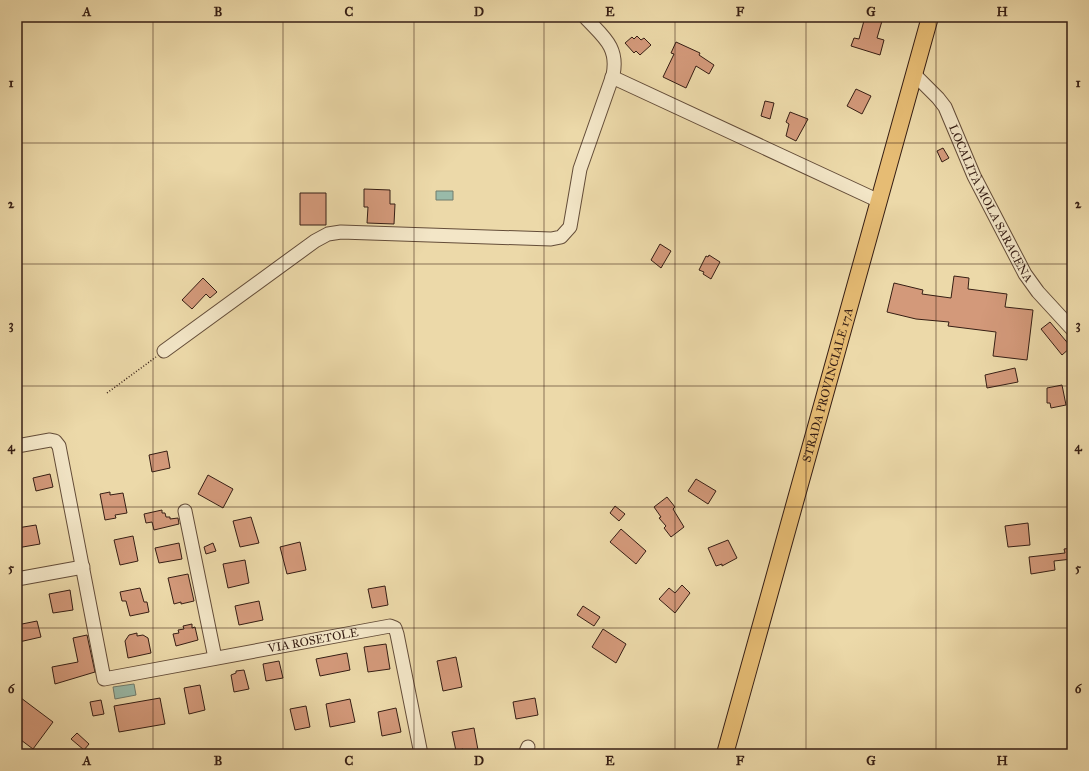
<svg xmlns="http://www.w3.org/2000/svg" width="1089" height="771" font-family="'IM FELL Great Primer',serif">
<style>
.water{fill:#99baa9;stroke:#717c6d}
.building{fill:#d3997a;stroke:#361e14}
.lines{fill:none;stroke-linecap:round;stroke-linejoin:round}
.minor-casing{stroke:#644d39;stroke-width:15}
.major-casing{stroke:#361e14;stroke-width:18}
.path{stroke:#361e14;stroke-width:1.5;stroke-dasharray:1 2;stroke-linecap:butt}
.minor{stroke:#f3e6c7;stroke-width:13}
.major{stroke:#e6bc74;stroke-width:16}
.grid{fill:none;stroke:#361e14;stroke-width:1;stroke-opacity:0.55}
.labels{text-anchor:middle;stroke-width:3;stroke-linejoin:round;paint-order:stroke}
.street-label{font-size:12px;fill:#361e14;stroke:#f3e6c7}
.neatline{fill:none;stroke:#361e14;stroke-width:1.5}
.grid-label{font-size:13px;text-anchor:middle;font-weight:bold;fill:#361e14}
</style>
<rect width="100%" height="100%" fill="#ecd9a9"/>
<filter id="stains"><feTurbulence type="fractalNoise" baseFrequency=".005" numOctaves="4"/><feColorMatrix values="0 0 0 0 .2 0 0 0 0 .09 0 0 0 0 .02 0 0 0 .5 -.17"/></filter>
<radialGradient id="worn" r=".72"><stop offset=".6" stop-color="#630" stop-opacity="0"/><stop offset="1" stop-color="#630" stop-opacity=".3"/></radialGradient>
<path class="water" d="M436,191H453V200H436Z
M134,684L136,695L115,699L113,687Z"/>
<path class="building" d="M865,17L882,21L877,38L884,40L880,55L851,46L854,38L859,39Z
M637,36L641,40L644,38L651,45L640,55L636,51L634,53L625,43L632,37L634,39Z
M676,42L700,53L699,55L714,65L709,74L696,66L686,88L663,77L674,54L671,53Z
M856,89L871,96L862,114L847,106Z
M765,101L774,103L770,119L761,116Z
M790,112L808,119L796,141L786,136L789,124L786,122Z
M943,148L949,158L942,162L937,151Z
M364,189L390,190V204H395L394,224L367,223L368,207H364Z
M300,193H326V225H300Z
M660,244L671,251L661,268L651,260Z
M709,255L720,262L711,279L703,274L704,272L699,270L706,256L708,257Z
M954,276L969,278L968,289L1007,294L1005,307L1033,310L1027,360L993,356L996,332L948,326L949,322L916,319L887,312L894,283L923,290L922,294L951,298Z
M203,278L217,292L210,298L206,294L192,309L182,300Z
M1050,322L1071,347L1062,355L1041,329Z
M1015,368L1018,382L987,388L985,375Z
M1062,385L1066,405L1051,408L1050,403H1047V388Z
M167,451L170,468L152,472L149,455Z
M50,474L53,487L36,491L33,478Z
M208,475L233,489L223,508L198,494Z
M696,479L716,491L708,504L688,491Z
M110,492V495L123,493L127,513L115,515L116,518L105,520L100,494Z
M667,497L675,507L673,509L684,527L671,537L664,528L666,526L659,518L661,517L654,507Z
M615,506L625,514L619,521L610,513Z
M162,510V513H165L166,517H170V519L178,518L179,524L154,530L152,522L146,523L144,514Z
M251,517L259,543L240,547L233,521Z
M1028,523L1030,545L1008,547L1005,526Z
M36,525L40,544L17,548V528Z
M621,529L646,551L636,564L610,542Z
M133,536L138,561L120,565L114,540Z
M728,540L737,558L722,566V564L716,566L708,548Z
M300,542L306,570L287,574L280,547Z
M179,543L182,559L159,563L155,548Z
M213,543L216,551L206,554L204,547Z
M1072,548V559L1054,561L1055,570L1031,574L1029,557L1065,553L1064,549Z
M245,560L249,583L228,588L223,564Z
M188,574L194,601L181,604V602L174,604L168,578Z
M682,585L690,593L675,613L659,599L669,588L675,593Z
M385,586L388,605L372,608L368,589Z
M140,588L144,602H147L149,612L130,616L126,601H122L120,592Z
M70,590L73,610L53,613L49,594Z
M259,601L263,620L239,625L235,606Z
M583,606L600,617L594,626L577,615Z
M37,621L41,637L19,642L17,625Z
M192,624V628L195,627L198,640L176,646L173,634L179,633L178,630L184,629L183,626Z
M603,629L626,644L616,663L592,647Z
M137,633V636L143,635L148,638L151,653L128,658L125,641L129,635Z
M87,635L95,672L55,684L52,667L78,662L73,638Z
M386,644L390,669L368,672L364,647Z
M347,653L350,670L320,676L316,659Z
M456,657L462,687L443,691L437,661Z
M279,661L283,678L266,681L263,664Z
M244,670L249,689L234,692L231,675L236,673V671Z
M200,685L205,710L189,714L184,688Z
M17,695L53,722L33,749L17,737Z
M160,698L165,724L119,732L114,706Z
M535,698L538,715L516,719L513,702Z
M350,699L355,722L330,727L326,704Z
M101,700L104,714L93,716L90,702Z
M306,706L310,727L295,730L290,709Z
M396,708L401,732L382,736L378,712Z
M474,728L478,750L464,753L463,749L456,751L452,732Z
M77,733L89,744L84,750L71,739Z"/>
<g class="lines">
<defs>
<g id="minor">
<path id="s1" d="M914,74L938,98L945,107L974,176L1025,274L1038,292L1072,329"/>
<path d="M612,77L879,201"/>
<path d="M164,351L315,241L328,234L341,232L551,239L561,237L570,227L580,169L613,75C619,46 602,36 585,17"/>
<path id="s2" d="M17,446L50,440L55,441L59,446L104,679L390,626L395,628L397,634L421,754"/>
<path d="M185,511L215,658"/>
<path d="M17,579L83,567"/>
<path d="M525,754L528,747"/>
</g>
<g id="major">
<path id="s3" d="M725,754L930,17"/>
</g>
</defs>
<use href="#minor" class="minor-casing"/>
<use href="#major" class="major-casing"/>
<path class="path" d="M107,393L156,357"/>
<use href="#minor" class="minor"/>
<use href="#major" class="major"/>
</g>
<path class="grid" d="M153,17V754M283,17V754M414,17V754M544,17V754M675,17V754M806,17V754M936,17V754M17,143H1072M17,264H1072M17,386H1072M17,507H1072M17,628H1072"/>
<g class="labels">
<g class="street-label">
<text dy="4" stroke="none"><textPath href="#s1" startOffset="152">LOCALITÀ MOLA SARACENA</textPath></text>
<text dy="4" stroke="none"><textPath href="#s3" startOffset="383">STRADA PROVINCIALE 17A</textPath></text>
<text dy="4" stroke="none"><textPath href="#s2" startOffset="495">VIA ROSETOLE</textPath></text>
</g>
</g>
<rect width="1089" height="771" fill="none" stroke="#ecd9a9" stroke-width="44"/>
<rect x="22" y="22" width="1045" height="727" class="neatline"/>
<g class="grid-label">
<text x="87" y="16">A</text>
<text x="218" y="16">B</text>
<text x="349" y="16">C</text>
<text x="479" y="16">D</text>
<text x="610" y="16">E</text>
<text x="740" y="16">F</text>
<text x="871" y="16">G</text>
<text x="1002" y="16">H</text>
<text x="11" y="87">1</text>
<text x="1078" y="87">1</text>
<text x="11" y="208">2</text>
<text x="1078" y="208">2</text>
<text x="11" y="329">3</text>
<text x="1078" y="329">3</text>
<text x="11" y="451">4</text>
<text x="1078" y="451">4</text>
<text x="11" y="572">5</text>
<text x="1078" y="572">5</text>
<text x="11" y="693">6</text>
<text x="1078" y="693">6</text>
<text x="87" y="765">A</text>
<text x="218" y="765">B</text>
<text x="349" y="765">C</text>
<text x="479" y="765">D</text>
<text x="610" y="765">E</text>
<text x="740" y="765">F</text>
<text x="871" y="765">G</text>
<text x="1002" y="765">H</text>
</g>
<rect width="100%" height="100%" filter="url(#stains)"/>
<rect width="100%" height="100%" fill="url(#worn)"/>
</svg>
